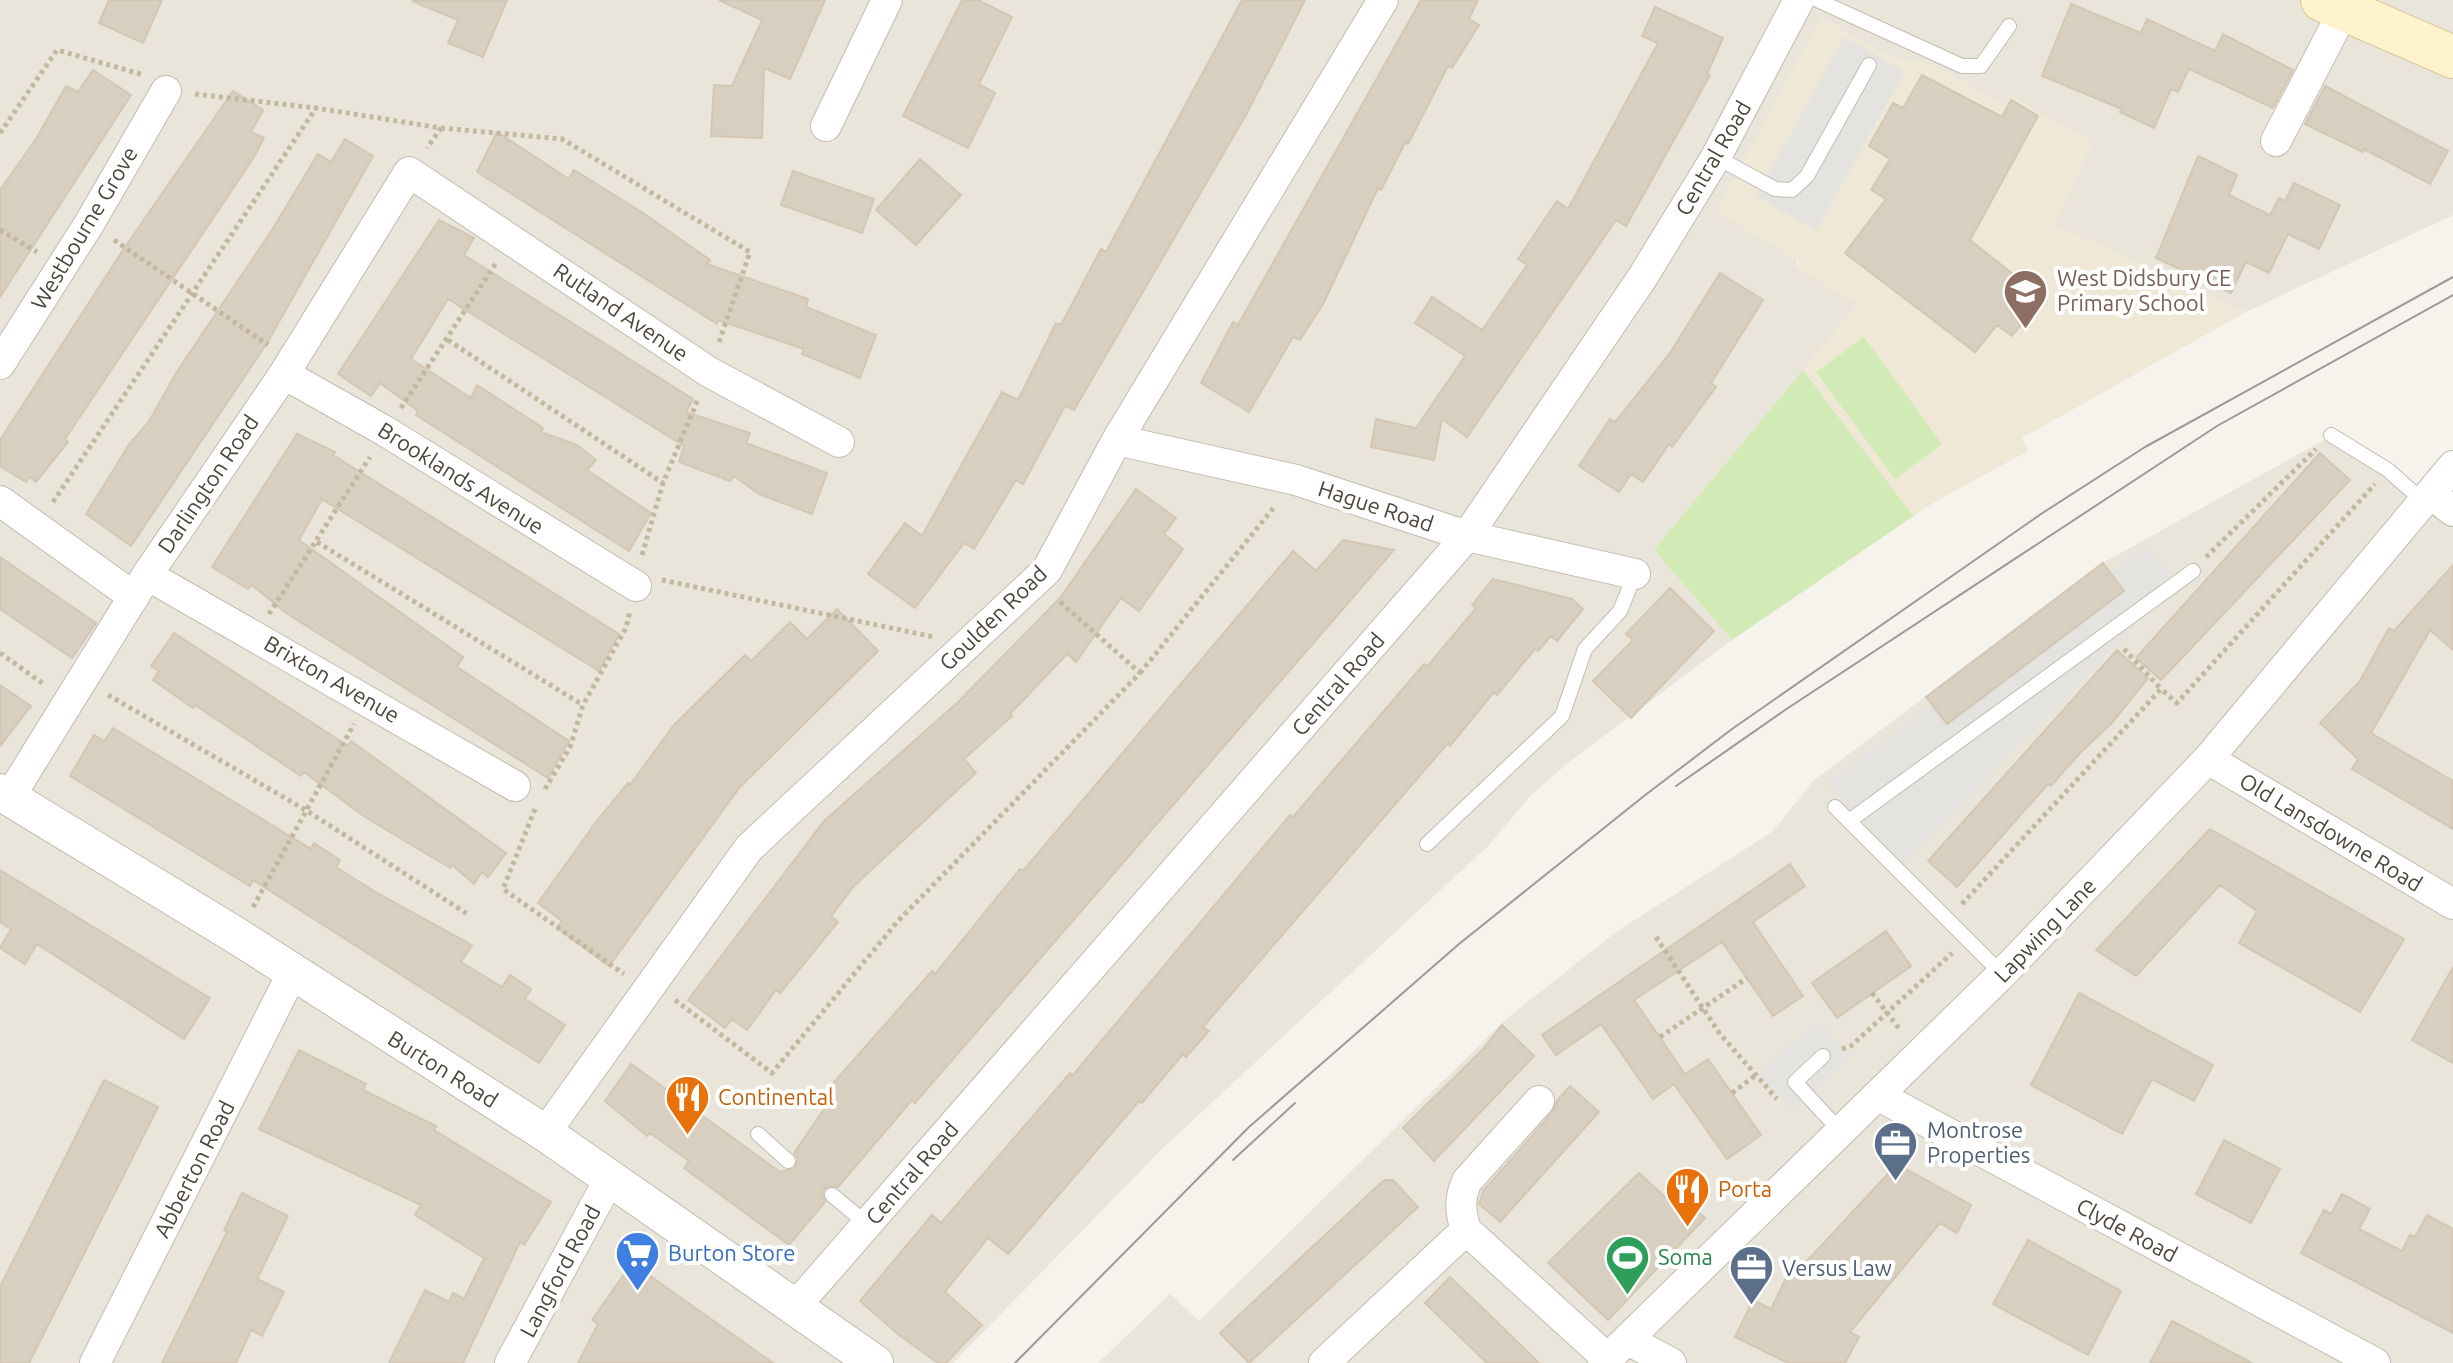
<svg xmlns="http://www.w3.org/2000/svg" width="2453" height="1363" font-family="Ubuntu,sans-serif">
<style>
.residential{fill:#eae5da}
.education{fill:#efe8d6}
.green{fill:#d2eab5}
.parking{fill:#e5e3e0}
.building{fill:#d8cfc1;stroke:#d3c7b4;stroke-width:2}
.lines{fill:none;stroke-linecap:round;stroke-linejoin:round}
.service-casing{stroke:#c2bbae;stroke-width:16}
.minor-casing{stroke:#c2bbae;stroke-width:32}
.tertiary-casing{stroke:#c2bbae;stroke-width:38}
.secondary-casing{stroke:#d6c79b;stroke-width:44}
.path{stroke:#c4b79f;stroke-width:5;stroke-dasharray:4 4;stroke-linecap:butt}
.service{stroke:#fff;stroke-width:14}
.minor{stroke:#fff;stroke-width:30}
.tertiary{stroke:#fff;stroke-width:36}
.secondary{stroke:#fff3cd;stroke-width:42}
.tram{stroke:#9a9a9a;stroke-width:2}
.labels{text-anchor:middle;stroke-width:8;stroke-linejoin:round;paint-order:stroke}
.street-label{font-size:22px;fill:#4b4439;stroke:#fff}
.education-label{font-size:22px;fill:#785e54;stroke:#fff;text-anchor:start}
.food-label{font-size:22px;fill:#c56008;stroke:#fff;text-anchor:start}
.service-label{font-size:22px;fill:#4e5e75;stroke:#fff;text-anchor:start}
.shop-label{font-size:22px;fill:#366cbe;stroke:#fff;text-anchor:start}
.leisure-label{font-size:22px;fill:#27864d;stroke:#fff;text-anchor:start}
</style>
<rect width="100%" height="100%" fill="#f6f3ec"/>
<path class="residential" d="M0,0H2453V215L2246,312L2054,225L2092,142L2011,97L2005,106L1935,66L1887,56L1821,18L1796,267L1859,303L1654,550L1732,640L1573,759L1532,794L1489,845L1162,1149L953,1363H0Z
M2331,436L2453,513V1363H1098L1170,1294L1199,1321L1505,1020L1616,932L1772,832L1814,780L2103,563Z"/>
<path class="education" d="M1821,18L1887,56L1935,66L2005,106L2011,96L2092,142L2055,225L2246,312L2022,438L2028,451L1933,503L1732,640L1654,550L1859,303L1796,268L1799,262L1716,211Z"/>
<path class="green" d="M1864,337L1942,444L1895,479L1816,372Z
M1803,370L1913,516L1732,640L1654,550Z"/>
<path class="parking" d="M1844,37L1905,71L1816,231L1756,196Z
M2144,548L2180,580L1902,864L1827,783Z
M1817,1021L1851,1057L1792,1111L1759,1075Z"/>
<path class="building" d="M109,0H162L143,43L99,23Z
M507,0L483,57L448,43L458,20L412,1Z
M719,0H825L790,79L764,68L762,138L711,136L714,85L732,86L762,20Z
M962,0H978L1012,17L979,84L995,93L968,148L903,116Z
M1242,0H1305L1247,113L1074,410L1065,406L1023,484L1016,480L974,549L964,543L915,608L868,574L905,523L922,536L1002,392L1018,400L1056,323L1061,325L1101,249L1106,252Z
M1421,0H1478L1469,19L1479,25L1452,68L1448,66L1408,144L1405,143L1381,190L1378,188L1323,304L1300,340L1293,337L1249,412L1201,383L1233,322L1238,325Z
M2071,4L2141,33L2147,19L2215,51L2223,34L2293,70L2273,108L2189,69L2178,92L2171,89L2154,128L2120,112L2122,109L2042,76Z
M1655,7L1723,38L1707,74L1710,75L1626,226L1616,220L1467,437L1442,419L1434,460L1371,447L1376,419L1416,428L1465,356L1415,323L1432,297L1482,330L1527,265L1518,259L1557,201L1568,209L1658,43L1642,36Z
M93,70L131,95L0,297V190L36,139L66,86L78,92Z
M1922,75L2002,117L2011,100L2038,116L1970,240L2043,298L2012,336L1997,325L1975,352L1845,253L1886,199L1871,190L1890,159L1869,146L1893,103L1903,108Z
M2325,86L2448,151L2430,184L2364,149L2363,152L2305,124Z
M233,91L263,110L251,132L264,138L254,157L65,439L68,442L36,482L30,477L26,482L0,466V440L123,250Z
M497,132L569,179L574,170L643,213L710,260L707,264L808,299L806,307L876,335L860,378L802,354L804,349L718,320L717,324L477,172Z
M345,139L373,156L267,343L131,546L86,514L130,443L148,423L178,370L272,230L318,154L331,162Z
M2198,156L2237,175L2229,195L2270,215L2279,198L2285,201L2294,183L2340,205L2319,249L2288,234L2269,273L2246,262L2231,293L2156,258Z
M920,159L961,195L916,245L876,210Z
M793,171L874,199L862,233L781,205Z
M439,220L474,238L464,255L693,399L686,412L750,433L746,443L827,473L812,514L759,494L734,476L730,481L679,462L684,446L448,299L411,359L471,398L477,385L543,428L541,432L577,445L596,460L587,470L651,513L629,551L416,415L418,411L380,383L371,396L338,374Z
M1720,273L1763,300L1711,383L1716,387L1672,447L1669,444L1643,482L1631,474L1619,492L1579,466L1610,419L1615,422L1670,353Z
M297,434L335,452L333,455L619,634L599,671L322,499L299,540L463,657L457,667L569,741L548,778L286,613L252,585L248,589L212,567Z
M2320,453L2350,480L2161,680L2136,658Z
M1136,489L1176,518L1164,534L1183,549L1139,611L1121,598L1076,662L1067,654L1010,714L1012,716L964,759L976,773L855,885L831,916L838,922L780,993L776,990L747,1030L732,1019L725,1028L688,1000L824,821L958,702L1060,598Z
M1343,540L1394,550L915,1103L912,1100L838,1187L825,1188L822,1194L825,1202L789,1245L684,1168L689,1161L650,1133L647,1136L605,1101L631,1064L780,1172L795,1168L798,1159L794,1153L829,1102L822,1096L932,971L935,974L1020,869L1023,871L1293,551L1316,571Z
M0,557L96,623L72,658L0,609Z
M2103,563L2124,591L1947,724L1926,697Z
M2453,565V650L2430,630L2371,733L2453,781V829L2352,769L2358,759L2320,723L2360,681L2389,628L2394,631Z
M1493,579L1572,599L1583,609L1557,641L1551,636L1538,651L1535,649L1497,695L1494,692L1450,746L1448,743L1203,1027L1209,1031L1186,1057L1183,1054L1142,1103L1139,1101L1008,1254L988,1238L945,1292L982,1325L946,1363H938L899,1335L860,1301L932,1215L941,1223L1070,1073L1073,1075L1290,815L1293,817L1424,664L1427,667L1476,608L1472,605Z
M1670,588L1714,631L1631,718L1593,681L1633,640L1626,634Z
M837,609L878,651L740,787L609,966L557,928L562,921L538,903L596,822L628,783L630,785L674,725L745,655L751,661L790,622L807,639Z
M174,633L348,746L351,741L506,853L488,877L482,872L474,884L452,865L450,868L365,817L304,772L301,776L195,705L193,708L153,680L159,671L151,666Z
M2117,650L2148,678L2112,723L2080,753L2051,786L2048,784L1957,887L1928,861Z
M0,685L31,706L0,746Z
M113,728L311,849L314,843L340,860L336,867L377,893L472,945L461,962L502,987L510,975L531,989L525,999L565,1025L539,1063L253,880L250,886L70,776L94,735L104,741Z
M2210,829L2404,939L2360,1012L2239,943L2257,911L2220,885L2136,976L2096,950Z
M1790,864L1805,886L1753,922L1803,996L1773,1016L1722,942L1634,1000L1685,1074L1708,1059L1761,1135L1727,1159L1674,1084L1653,1099L1601,1024L1556,1055L1542,1035Z
M0,870L210,998L184,1039L37,944L25,964L0,948L11,929L0,922Z
M1886,931L1911,966L1837,1018L1812,983Z
M2453,967V1063L2412,1040Z
M2079,993L2213,1065L2194,1101L2152,1079L2122,1134L2031,1085Z
M1502,1025L1534,1056L1434,1161L1403,1128L1483,1049Z
M299,1050L366,1084L363,1090L436,1126L434,1130L551,1202L524,1245L520,1242L463,1363H389L425,1290L449,1302L453,1293L464,1299L484,1258L415,1215L421,1205L259,1129Z
M104,1080L158,1107L29,1363H0V1287Z
M1570,1086L1599,1112L1500,1222L1479,1204L1483,1191L1552,1113L1557,1101Z
M2224,1140L2280,1169L2251,1223L2196,1194Z
M1897,1164L1971,1205L1957,1233L1940,1223L1850,1332L1859,1337L1845,1363H1788L1735,1337L1753,1300L1771,1309L1789,1272L1794,1275Z
M1639,1173L1665,1197L1673,1189L1705,1218L1608,1320L1548,1263Z
M1384,1180H1393L1418,1207L1249,1363L1220,1333Z
M242,1193L288,1216L257,1279L284,1292L262,1336L251,1330L236,1363H162L227,1232L224,1230Z
M2342,1194L2370,1209L2359,1229L2402,1251L2410,1235L2415,1237L2427,1215L2453,1229V1333L2301,1253L2324,1210L2331,1214Z
M2028,1240L2121,1291L2088,1355L1993,1304Z
M632,1263L773,1363H578L598,1324L592,1320Z
M1450,1277L1494,1319L1539,1363H1487L1425,1303Z
M2172,1321L2252,1363H2150Z"/>
<g class="lines">
<defs>
<path id="service" d="M1817,0L1962,66H1981L2009,26
M1716,157L1775,189L1792,190L1807,176L1869,65
M2331,435L2388,470L2424,502
M1835,807L2002,974
M1849,821L2193,571
M1427,844L1562,716L1585,649L1620,611L1635,574
M1823,1056L1795,1082L1841,1132
M758,1134L788,1161
M832,1195L867,1224"/>
<path id="minor" d="M826,126L887,0
M2276,141L2344,10
M0,364L89,224L166,91
M284,374L385,431L636,586
M1117,440L1296,480L1467,536L1635,574
M2431,494L2453,511
M0,501L134,597
M147,575L515,786
M2208,759L2453,904
M9,798L147,575L284,374L409,172L709,372L839,442
M1879,1096L2375,1363
M1539,1101L1467,1181C1459,1199 1460,1211 1466,1230L1607,1358
M545,1133L749,848L1047,570L1117,440L1383,0
M793,1309L1467,536L1642,278L1716,157L1799,0
M1628,1340L1671,1363
M95,1363L292,974
M510,1363L610,1178
M1324,1363L1466,1230
M1603,1363L2002,974L2208,759L2453,466"/>
<path id="tertiary" d="M0,792L237,936L545,1133L875,1363"/>
<path id="secondary" d="M2322,0L2453,57"/>
</defs>
<use href="#service" class="service-casing"/>
<use href="#minor" class="minor-casing"/>
<use href="#tertiary" class="tertiary-casing"/>
<use href="#secondary" class="secondary-casing"/>
<path class="path" d="M195,94L316,108L441,128L427,148
M441,128L562,139L750,252L718,345
M0,133L57,50L144,75
M0,230L37,252
M114,240L268,345
M448,340L663,483
M401,408L496,263
M53,502L316,108
M317,542L583,705
M642,555L663,483L698,399
M2206,557L2316,449
M662,580L934,637
M269,614L370,457
M2124,649L2161,689
M0,653L45,685
M1140,673L1275,506
M108,695L304,809L469,915
M545,789L570,747L583,705L626,628L630,611
M535,809L503,889L624,974
M1962,904L2161,689L2177,703L2375,484
M253,907L354,724
M1656,937L1720,1034L1777,1099
M1872,993L1901,1031
M675,1000L772,1073L898,921L1140,673L1058,600
M1660,1037L1747,978
M1842,1049L1851,1046L1952,953
M1732,1093L1756,1075"/>
<use href="#service" class="service"/>
<use href="#minor" class="minor"/>
<use href="#tertiary" class="tertiary"/>
<use href="#secondary" class="secondary"/>
<path class="tram" d="M1676,786L1785,710L2217,426L2453,295
M1233,1160L1295,1103
M1015,1363L1249,1127L1459,944L1644,796L1732,729L2041,514L2145,447L2453,277"/>
</g>
<defs>
<symbol id="school-pin" viewBox="-11 -11 22 30"><path d="M0 17L-7.5 6A9.5 9.5 0 1 1 7.5 6Z" fill="#8d6e63" stroke="#fff"/><path d="M0-5L7-2L0 1L-7-2ZM-4 1L0 2.5L4 1V4Q0 6-4 4Z" fill="#fff"/></symbol>
<symbol id="restaurant-pin" viewBox="-11 -11 22 30"><path d="M0 17L-7.5 6A9.5 9.5 0 1 1 7.5 6Z" fill="#e8710a" stroke="#fff"/><path d="M-5-6h1v4h1v-4h1v4h1v-4h1v5L-1.5 .5V6h-2V.5L-5-1ZM5-6V6H3V1.5H1.5Q1.5-4 5-6Z" fill="#fff"/></symbol>
<symbol id="office-pin" viewBox="-11 -11 22 30"><path d="M0 17L-7.5 6A9.5 9.5 0 1 1 7.5 6Z" fill="#5c6f8a" stroke="#fff"/><path d="M-6-3h4V-5.5h4V-3h4V5H-6ZM-1-4.5V-3h2v-1.5ZM-6 0V1H6V0Z" fill="#fff"/></symbol>
<symbol id="supermarket-pin" viewBox="-11 -11 22 30"><path d="M0 17L-7.5 6A9.5 9.5 0 1 1 7.5 6Z" fill="#3f7fe0" stroke="#fff"/><path d="M-6-5.5h2.5l.6 2H6L4.5 2H-2.5L-4.4-4H-6ZM-1.5 3.2a1.3 1.3 0 1 0 .1 0ZM3 3.2a1.3 1.3 0 1 0 .1 0Z" fill="#fff"/></symbol>
<symbol id="stadium-pin" viewBox="-11 -11 22 30"><path d="M0 17L-7.5 6A9.5 9.5 0 1 1 7.5 6Z" fill="#2e9e5b" stroke="#fff"/><path d="M0-5a6.5 5 0 1 0 0 10a6.5 5 0 1 0 0-10ZM-3.5-1.8h7v3.6h-7Z" fill="#fff"/></symbol>
</defs>
<g fill-rule="evenodd">
<use href="#school-pin" x="2000" y="266" width="51" height="69"/>
<use href="#restaurant-pin" x="662" y="1072" width="51" height="69"/>
<use href="#office-pin" x="1870" y="1118" width="51" height="69"/>
<use href="#restaurant-pin" x="1662" y="1164" width="51" height="69"/>
<use href="#supermarket-pin" x="612" y="1228" width="51" height="69"/>
<use href="#stadium-pin" x="1602" y="1232" width="51" height="69"/>
<use href="#office-pin" x="1726" y="1242" width="51" height="69"/>
</g>
<g class="labels">
<g class="street-label">
<text transform="translate(1713 158) rotate(-60)" y="8">Central Road</text>
<text transform="translate(84 228) rotate(-59)" y="8">Westbourne Grove</text>
<text transform="translate(621 312) rotate(34)" y="8">Rutland Avenue</text>
<text transform="translate(461 478) rotate(32)" y="8">Brooklands Avenue</text>
<text transform="translate(208 484) rotate(-56)" y="8">Darlington Road</text>
<text transform="translate(1376 506) rotate(18)" y="8">Hague Road</text>
<text transform="translate(993 618) rotate(-44)" y="8">Goulden Road</text>
<text transform="translate(332 679) rotate(30)" y="8">Brixton Avenue</text>
<text transform="translate(1338 684) rotate(-49)" y="8">Central Road</text>
<text transform="translate(2331 832) rotate(31)" y="8">Old Lansdowne Road</text>
<text transform="translate(2045 930) rotate(-46)" y="8">Lapwing Lane</text>
<text transform="translate(443 1069) rotate(32)" y="8">Burton Road</text>
<text transform="translate(194 1169) rotate(-63)" y="8">Abberton Road</text>
<text transform="translate(912 1173) rotate(-49)" y="8">Central Road</text>
<text transform="translate(2127 1230) rotate(28)" y="8">Clyde Road</text>
<text transform="translate(560 1271) rotate(-62)" y="8">Langford Road</text>
</g>
<g class="education-label">
<text x="2057" y="286">West Didsbury CE<tspan x="2057" dy="25">Primary School</tspan></text>
</g>
<g class="food-label">
<text x="718" y="1105">Continental</text>
<text x="1718" y="1197">Porta</text>
</g>
<g class="service-label">
<text x="1927" y="1138">Montrose<tspan x="1927" dy="25">Properties</tspan></text>
<text x="1782" y="1276">Versus Law</text>
</g>
<g class="shop-label">
<text x="668" y="1261">Burton Store</text>
</g>
<g class="leisure-label">
<text x="1658" y="1265">Soma</text>
</g>
</g>
</svg>
